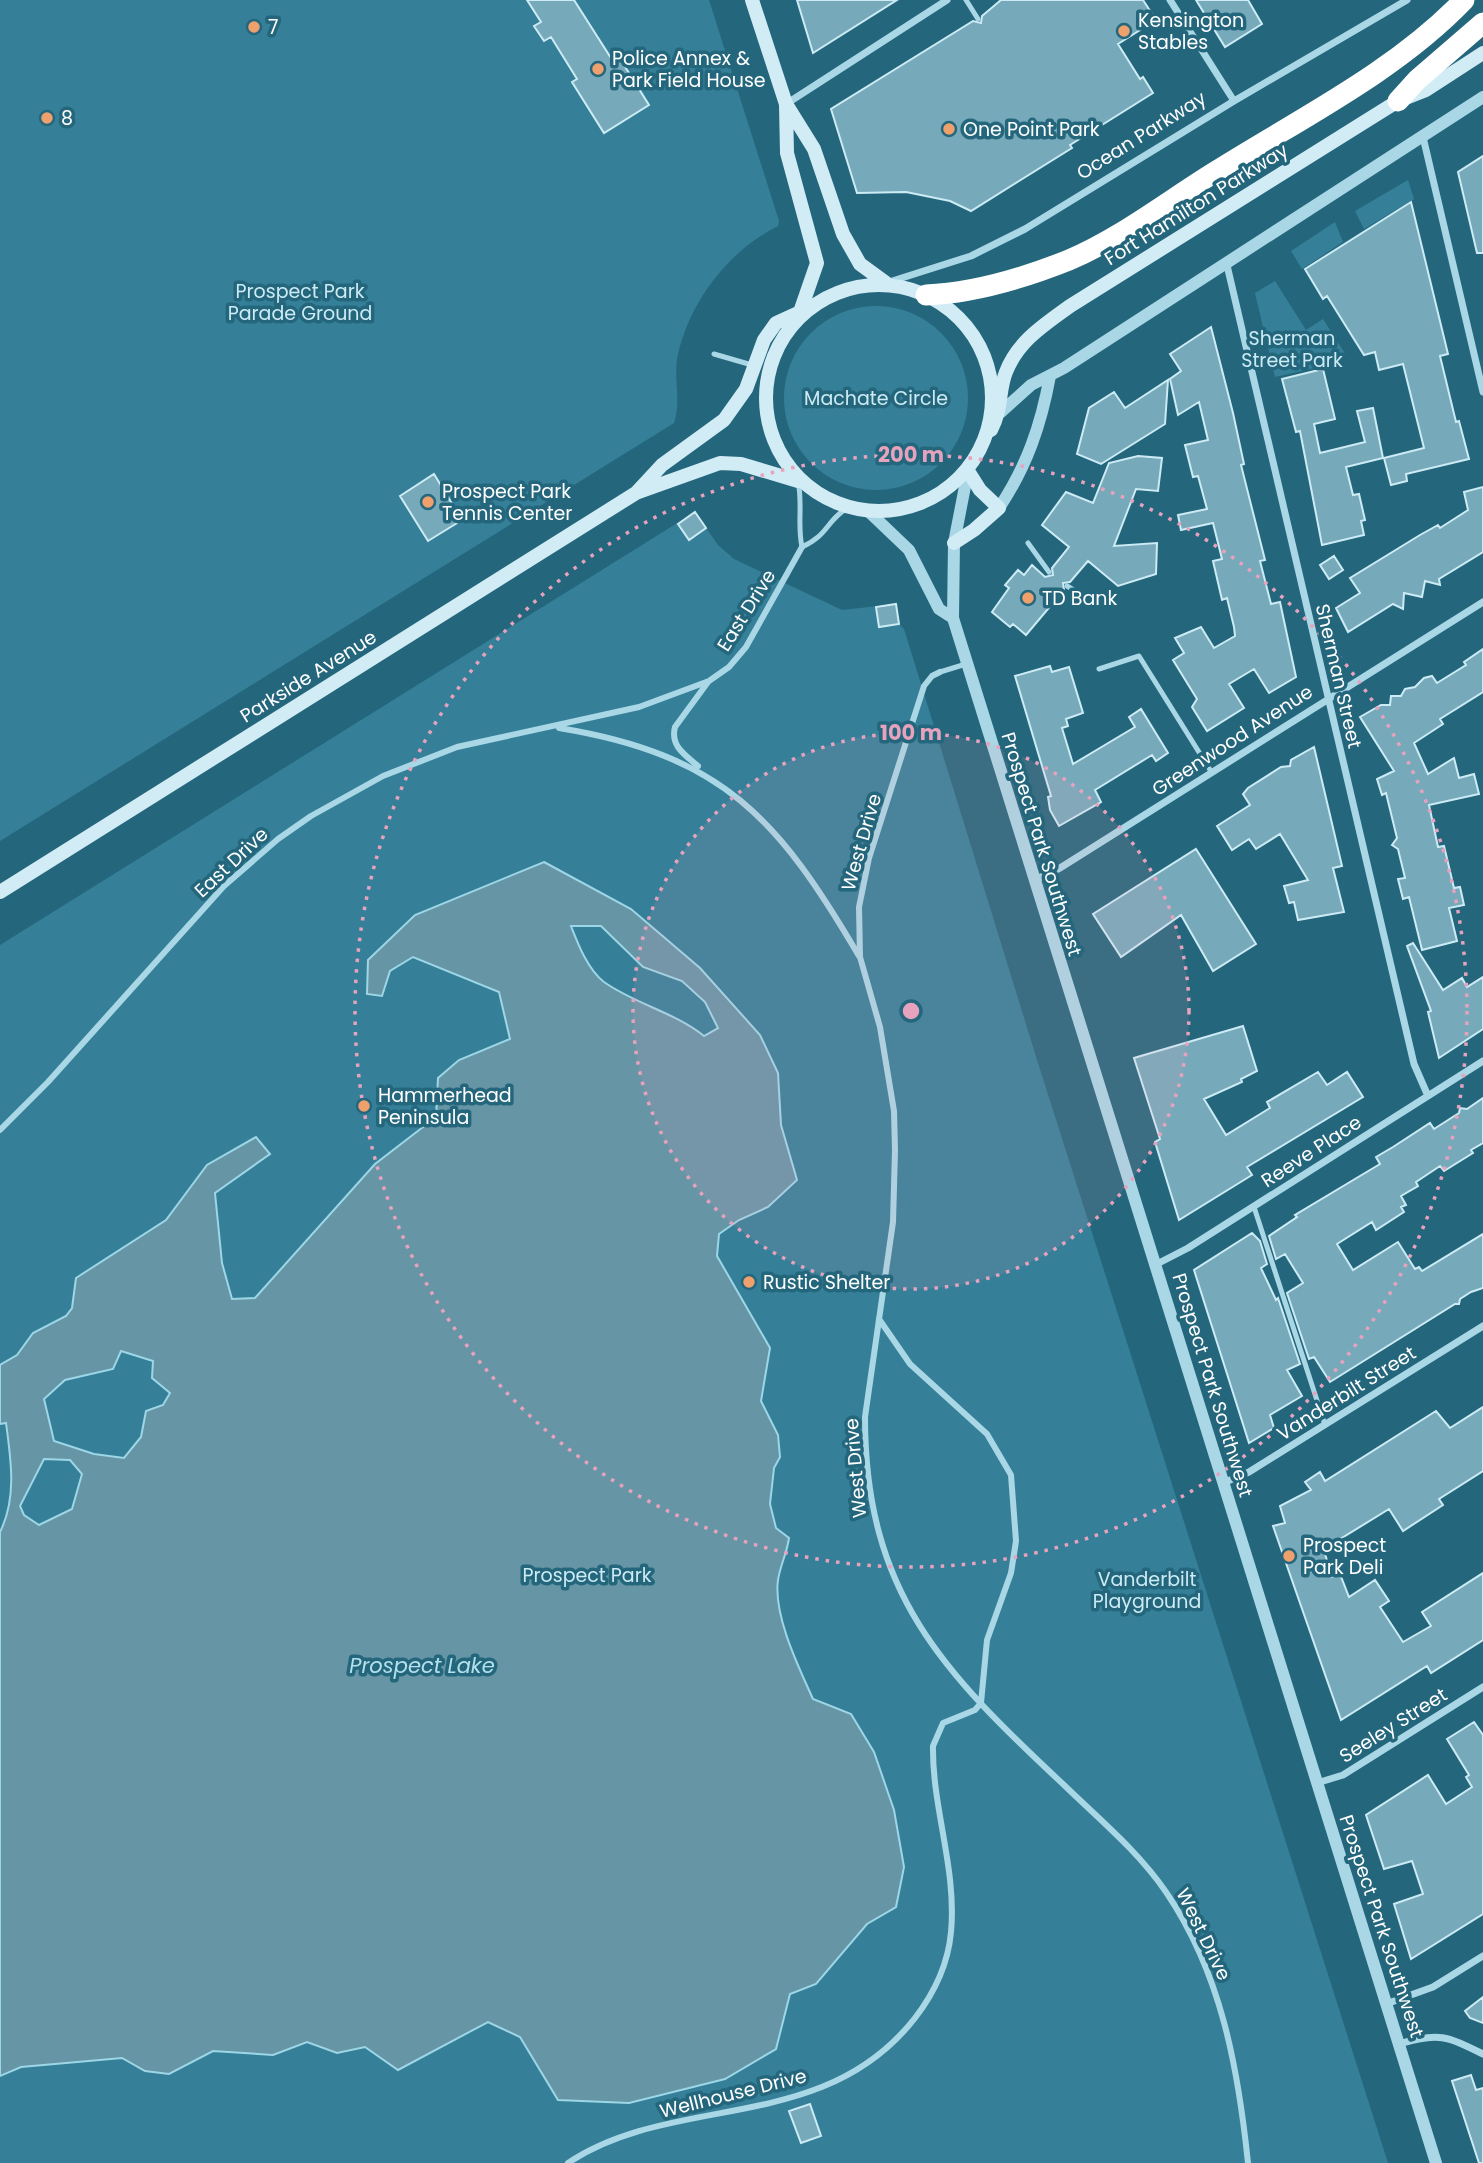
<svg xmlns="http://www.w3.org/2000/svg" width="1483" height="2163" font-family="Poppins,sans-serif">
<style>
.green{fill:#358098}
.water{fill:#6695a5;stroke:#9dd6e6;stroke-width:2;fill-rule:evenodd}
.building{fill:#76a9ba;stroke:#ccebf4;stroke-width:2}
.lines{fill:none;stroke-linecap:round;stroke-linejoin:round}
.service{stroke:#a9d7e5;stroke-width:5}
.pedestrian{stroke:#a9d7e5;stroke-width:6}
.minor{stroke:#a9d7e5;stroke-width:7}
.tertiary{stroke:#a9d7e5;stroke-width:12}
.secondary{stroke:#d2ecf5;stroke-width:14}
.motorway{stroke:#fff;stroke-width:21}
.ring{fill:none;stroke:#e7a3bd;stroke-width:3.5;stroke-dasharray:3.5 7}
.poi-dot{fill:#efa16d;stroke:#24667c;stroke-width:2.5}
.labels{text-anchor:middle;stroke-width:7;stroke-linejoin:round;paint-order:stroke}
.poi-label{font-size:19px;fill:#fff;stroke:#24667c;text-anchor:start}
.street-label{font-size:19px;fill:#fff;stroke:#24667c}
.park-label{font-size:19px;fill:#ccebf4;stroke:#24667c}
.water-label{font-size:21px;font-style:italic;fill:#b4e0ed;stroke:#24667c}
.centre{fill:#e7a3bd;stroke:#24667c;stroke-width:3.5}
.ring-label{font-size:21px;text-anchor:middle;font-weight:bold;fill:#e7a3bd;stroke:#24667c;stroke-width:7;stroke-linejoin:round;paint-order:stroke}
</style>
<rect width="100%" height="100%" fill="#24667c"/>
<path class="green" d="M0,0H709L779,221L778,226C728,251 688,303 677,359C674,379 681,403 674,423L0,841Z
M1408,180L1414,199L1364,229L1355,211Z
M1335,222L1343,242L1302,269L1291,251Z
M1275,281L1306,330L1323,319L1346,355L1332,364L1275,377L1255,293Z
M784 398a92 92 0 1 1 184 0a92 92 0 1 1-184 0Z
M695,512L718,545L734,559L842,610L896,604L899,624L904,629L1038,1063L1388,2163H0V945Z"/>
<path class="water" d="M544,862L631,909L700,968L760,1035L778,1073L781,1125L797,1180L768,1207L739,1220L719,1234L717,1256L770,1348L761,1401L778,1435L780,1457L774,1468L770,1504L776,1528L789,1538C787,1553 780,1566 778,1580C773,1615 799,1668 813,1699L851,1714L874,1752L894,1810L904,1867L896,1907L867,1924L816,1984L790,1994L776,2049L725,2079L629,2103L558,2100L520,2037L488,2022L398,2070L365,2047L337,2053L307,2042L273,2055L213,2051L169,2074L145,2071L122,2058L21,2067L0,2076V1532C17,1498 11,1460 6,1423L0,1424V1365L17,1355L33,1333L66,1316L72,1308L76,1278L166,1220L207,1165L256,1137L270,1154L215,1193L222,1263L232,1299L255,1298L375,1164L436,1117L438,1078L459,1060L510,1039L499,992L413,957L390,971L382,996L367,994L368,960L415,915ZM571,926H601L643,967L682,981L705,1002L718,1028L704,1036C674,1012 635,1004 604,982C588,970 578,944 571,926ZM121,1351L153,1361L152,1378L170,1393L163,1405L146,1411L141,1437L124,1458L94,1454L54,1441L44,1399L65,1380L113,1369ZM44,1459L70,1460L82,1474L72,1509L39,1525L24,1515L20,1506Z"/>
<path class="building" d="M527,0H574L611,58L617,54L649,105L604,133L572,82L577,79L551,37L544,41L534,26L541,22Z
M797,0H897L813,53Z
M1001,0H1143L1156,20L1118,44L1140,79L1143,77L1153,93L1070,145L1072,148L971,211L950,201L906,192L857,193L831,109L973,21L981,23L982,16Z
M1196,0H1248L1262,24L1225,47Z
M1483,156V253H1477L1458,172Z
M1411,202L1448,354L1440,356L1456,422L1459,421L1469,459L1406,474L1407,481L1391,485L1384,458L1424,448L1403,364L1379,370L1375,352L1364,355L1327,296L1323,299L1305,269Z
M1211,327L1233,413L1244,464L1241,465L1265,560L1260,561L1271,604L1280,602L1296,677L1269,693L1254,669L1229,684L1244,708L1207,731L1192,707L1197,699L1173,660L1184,653L1175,638L1201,627L1214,648L1235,636L1234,627L1227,598L1222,600L1213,561L1222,559L1213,523L1181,530L1178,515L1207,509L1198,476L1193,477L1185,445L1208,440L1199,402L1178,415L1170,379L1181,371L1170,354Z
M1323,369L1335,419L1314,424L1320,453L1365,442L1357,411L1373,408L1383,458L1346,467L1353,495L1359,494L1365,520L1361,521L1364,535L1322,545L1300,431L1296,432L1282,379Z
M1168,380L1165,424L1101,464L1077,454L1089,408L1114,392L1125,408Z
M1138,456L1162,458L1158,491L1136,489L1114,546L1157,543L1156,574L1118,586L1088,561L1070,582L1063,583L1064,590L1026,635L1013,624L1010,627L992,612L1009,588L1005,585L1018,570L1024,575L1032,565L1045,577L1053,575L1052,568L1069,547L1042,525L1066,492L1093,503L1109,463Z
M434,474L462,520L428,541L400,496Z
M1483,487V552L1439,579L1440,585L1425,581L1422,597L1404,593L1403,609L1393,604L1348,632L1336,608L1360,593L1350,578L1420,535L1438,525L1440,528L1468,510L1464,492Z
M695,512L706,528L689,540L678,524Z
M1334,556L1343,570L1329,579L1320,565Z
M896,604L899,624L879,627L876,607Z
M1483,649V692L1440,719L1443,724L1414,743L1428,774L1454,758L1459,778L1474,774L1479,794L1429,805L1438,847L1444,846L1454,888L1460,887L1464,905L1449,908L1457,941L1422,950L1409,897L1403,899L1398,879L1405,878L1398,849L1392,845L1397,838L1386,793L1382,795L1377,779L1394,771L1360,717L1381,705H1390L1391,696H1401L1405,689L1415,687L1424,678L1432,676L1437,683L1466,665L1464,662Z
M1050,666L1052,672L1069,667L1083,713L1066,719L1068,726L1062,728L1073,764L1135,727L1129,717L1141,709L1168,753L1156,761L1152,755L1095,790L1101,802L1059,826L1050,810L1048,797L1051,796L1015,676Z
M1314,747L1342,866L1333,868L1344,912L1298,920L1294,902L1289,903L1284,886L1308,880L1280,834L1256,849L1249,839L1232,850L1217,826L1250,805L1243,794L1248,788L1281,767L1290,766L1291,760Z
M1196,849L1256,944L1213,971L1181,915L1121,957L1093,914Z
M1413,943L1443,990L1462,978L1467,987L1483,977V1029L1439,1058L1428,1012L1431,1011L1407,946Z
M1243,1026L1257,1071L1241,1079L1242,1082L1204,1099L1226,1135L1270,1108L1267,1102L1318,1072L1327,1085L1347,1072L1363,1097L1247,1167L1252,1175L1179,1220L1155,1142L1160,1139L1134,1058Z
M1483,1098V1143L1471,1150L1473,1153L1444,1171L1440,1166L1416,1182L1418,1186L1401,1196L1406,1205L1401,1207L1404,1212L1376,1230L1372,1222L1337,1244L1353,1270L1398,1242L1415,1269L1419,1267L1422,1271L1483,1234V1288L1471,1292L1460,1299L1459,1304H1455L1330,1382L1314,1357L1309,1359L1287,1293L1303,1283L1285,1254L1276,1259L1269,1236L1297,1217L1295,1215L1380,1164L1376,1157L1393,1147L1430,1123L1434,1129L1459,1113L1460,1108L1467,1109Z
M1252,1233L1260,1241L1267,1264L1261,1268L1276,1300L1278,1298L1300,1364L1287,1370L1302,1396L1270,1415L1274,1428L1249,1443L1194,1270Z
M1483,1407V1471L1439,1499L1443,1505L1403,1531L1389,1509L1324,1549L1331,1577L1340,1574L1349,1597L1375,1580L1389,1601L1380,1607L1403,1642L1431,1626L1422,1612L1483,1573V1640L1431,1673L1427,1666L1341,1720L1273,1526L1285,1523L1280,1506L1311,1490L1305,1482L1320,1472L1325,1481L1436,1411L1450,1428Z
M1474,1722L1483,1735V1914L1411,1959L1394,1904L1423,1894L1412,1861L1384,1869L1366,1815L1428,1775L1446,1804L1472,1787L1466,1777L1469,1775L1447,1739Z
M1483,1997V2023L1470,2018L1465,2011Z
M1471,2075L1476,2090L1483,2088V2163H1479L1452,2081Z
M810,2104L821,2136L801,2143L789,2111Z"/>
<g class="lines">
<path class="service" d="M966,0L978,19
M714,354L752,365
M798,481C803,504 797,525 802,547C829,535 826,520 849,507
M1028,543L1049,572
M1067,586L1097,604
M1099,669L1139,656L1212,773
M940,672L966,664
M1254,1207L1325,1425"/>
<path class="pedestrian" d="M940,672L932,676L924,686L869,858L859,907L860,957L880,1027L894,1111L895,1150L893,1222L865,1417C865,1593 943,1672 1064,1785C1099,1819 1138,1851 1166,1892C1221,1973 1238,2067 1248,2163
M559,728C723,755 778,818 859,956
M698,766C685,755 670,746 675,727L708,682
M0,1130L48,1082L224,886L278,839L311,816L383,776L457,747L639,707L709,681L729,667L746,647L802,547
M568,2163C674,2092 823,2136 915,2018C935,1992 948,1965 951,1932C957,1869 932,1808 933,1746L943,1723L975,1710L981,1703L987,1640L1011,1573L1016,1541L1011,1475L987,1434L910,1364L879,1319"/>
<path class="minor" d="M1170,0L1234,101
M786,104L947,0
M1423,137L1483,392
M1226,261L1414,1064L1428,1096
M886,283L971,256L1025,229L1234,101L1407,0
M1035,880L1060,868L1483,602
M1155,1265L1188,1248L1483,1061
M1223,1483L1249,1472L1483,1326
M1317,1783L1343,1775L1483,1687
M1386,2004L1433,1987L1483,1956
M1399,2044C1438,2032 1447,2036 1483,2054"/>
<path class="tertiary" d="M1001,412L1031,385L1064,368L1483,97
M968,471L954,543L953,618L1436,2163
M999,508C1027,466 1041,425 1050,376
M867,510L909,550L939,609L953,618"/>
<path class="secondary" d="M752,0L786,104L814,149L843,234L860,264L886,283
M786,105L787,153L817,263L800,312
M766 398a113 113 0 1 1 226 0a113 113 0 1 1-226 0Z
M991,430C1003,407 998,392 1006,372C1018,341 1044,325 1070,306L1398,101L1426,90L1483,53
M636,493L720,463L741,464L798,481
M954,543L974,530L999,508L980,490L968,471
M0,892L636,493L662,465L724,420L746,389L764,340L776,323L800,312"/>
<path class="motorway" d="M1398,101L1417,80L1483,23
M926,295C975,293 1024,278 1069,260C1121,238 1168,201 1215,172C1299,119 1395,72 1464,0"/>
</g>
<circle cx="911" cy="1011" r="278" fill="#e7a3bd" fill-opacity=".12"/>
<g class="ring">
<circle cx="911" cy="1011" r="278"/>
<circle cx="911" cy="1011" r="556"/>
</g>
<g class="poi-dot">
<circle cx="254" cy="27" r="7"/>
<circle cx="1124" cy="31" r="7"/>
<circle cx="598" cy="69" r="7"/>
<circle cx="47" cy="118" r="7"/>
<circle cx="949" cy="129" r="7"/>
<circle cx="428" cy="502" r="7"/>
<circle cx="1028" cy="598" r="7"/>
<circle cx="364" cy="1106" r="7"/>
<circle cx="749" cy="1282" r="7"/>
<circle cx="1289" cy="1556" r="7"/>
</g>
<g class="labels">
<g class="poi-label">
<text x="1138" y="27">Kensington<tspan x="1138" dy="22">Stables</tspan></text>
<text x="268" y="34">7</text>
<text x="612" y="65">Police Annex &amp;<tspan x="612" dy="22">Park Field House</tspan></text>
<text x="61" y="125">8</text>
<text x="963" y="136">One Point Park</text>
<text x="442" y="498">Prospect Park<tspan x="442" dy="22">Tennis Center</tspan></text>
<text x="1042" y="605">TD Bank</text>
<text x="378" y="1102">Hammerhead<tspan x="378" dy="22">Peninsula</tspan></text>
<text x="763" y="1289">Rustic Shelter</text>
<text x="1303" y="1552">Prospect<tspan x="1303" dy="22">Park Deli</tspan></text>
</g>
<g class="street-label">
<text transform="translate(1141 135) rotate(-32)" y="7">Ocean Parkway</text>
<text transform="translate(1196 204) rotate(-32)" y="7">Fort Hamilton Parkway</text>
<text transform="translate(746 610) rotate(-58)" y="7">East Drive</text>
<text transform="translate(308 676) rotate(-32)" y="7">Parkside Avenue</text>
<text transform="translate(1339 676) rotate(77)" y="7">Sherman Street</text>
<text transform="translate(1232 740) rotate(-33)" y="7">Greenwood Avenue</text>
<text transform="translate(861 842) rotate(-74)" y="7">West Drive</text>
<text transform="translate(1042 844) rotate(73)" y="7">Prospect Park Southwest</text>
<text transform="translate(231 862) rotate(-43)" y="7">East Drive</text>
<text transform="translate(1311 1151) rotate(-33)" y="7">Reeve Place</text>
<text transform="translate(1213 1385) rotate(73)" y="7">Prospect Park Southwest</text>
<text transform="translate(1346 1393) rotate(-32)" y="7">Vanderbilt Street</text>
<text transform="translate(855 1468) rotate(-95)" y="7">West Drive</text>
<text transform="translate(1393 1725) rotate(-32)" y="7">Seeley Street</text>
<text transform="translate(1382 1926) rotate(72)" y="7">Prospect Park Southwest</text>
<text transform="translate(1204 1934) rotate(64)" y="7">West Drive</text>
<text transform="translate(733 2093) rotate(-14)" y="7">Wellhouse Drive</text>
</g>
<g class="park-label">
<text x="300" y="298">Prospect Park<tspan x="300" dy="22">Parade Ground</tspan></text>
<text x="1292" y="345">Sherman<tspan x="1292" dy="22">Street Park</tspan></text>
<text x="876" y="405">Machate Circle</text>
<text x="587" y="1582">Prospect Park</text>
<text x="1147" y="1586">Vanderbilt<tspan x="1147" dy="22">Playground</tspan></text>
</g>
<g class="water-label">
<text x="422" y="1673">Prospect Lake</text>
</g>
</g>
<circle cx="911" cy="1011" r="10" class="centre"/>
<g class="ring-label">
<text x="911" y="462">200 m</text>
<text x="911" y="740">100 m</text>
</g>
</svg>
